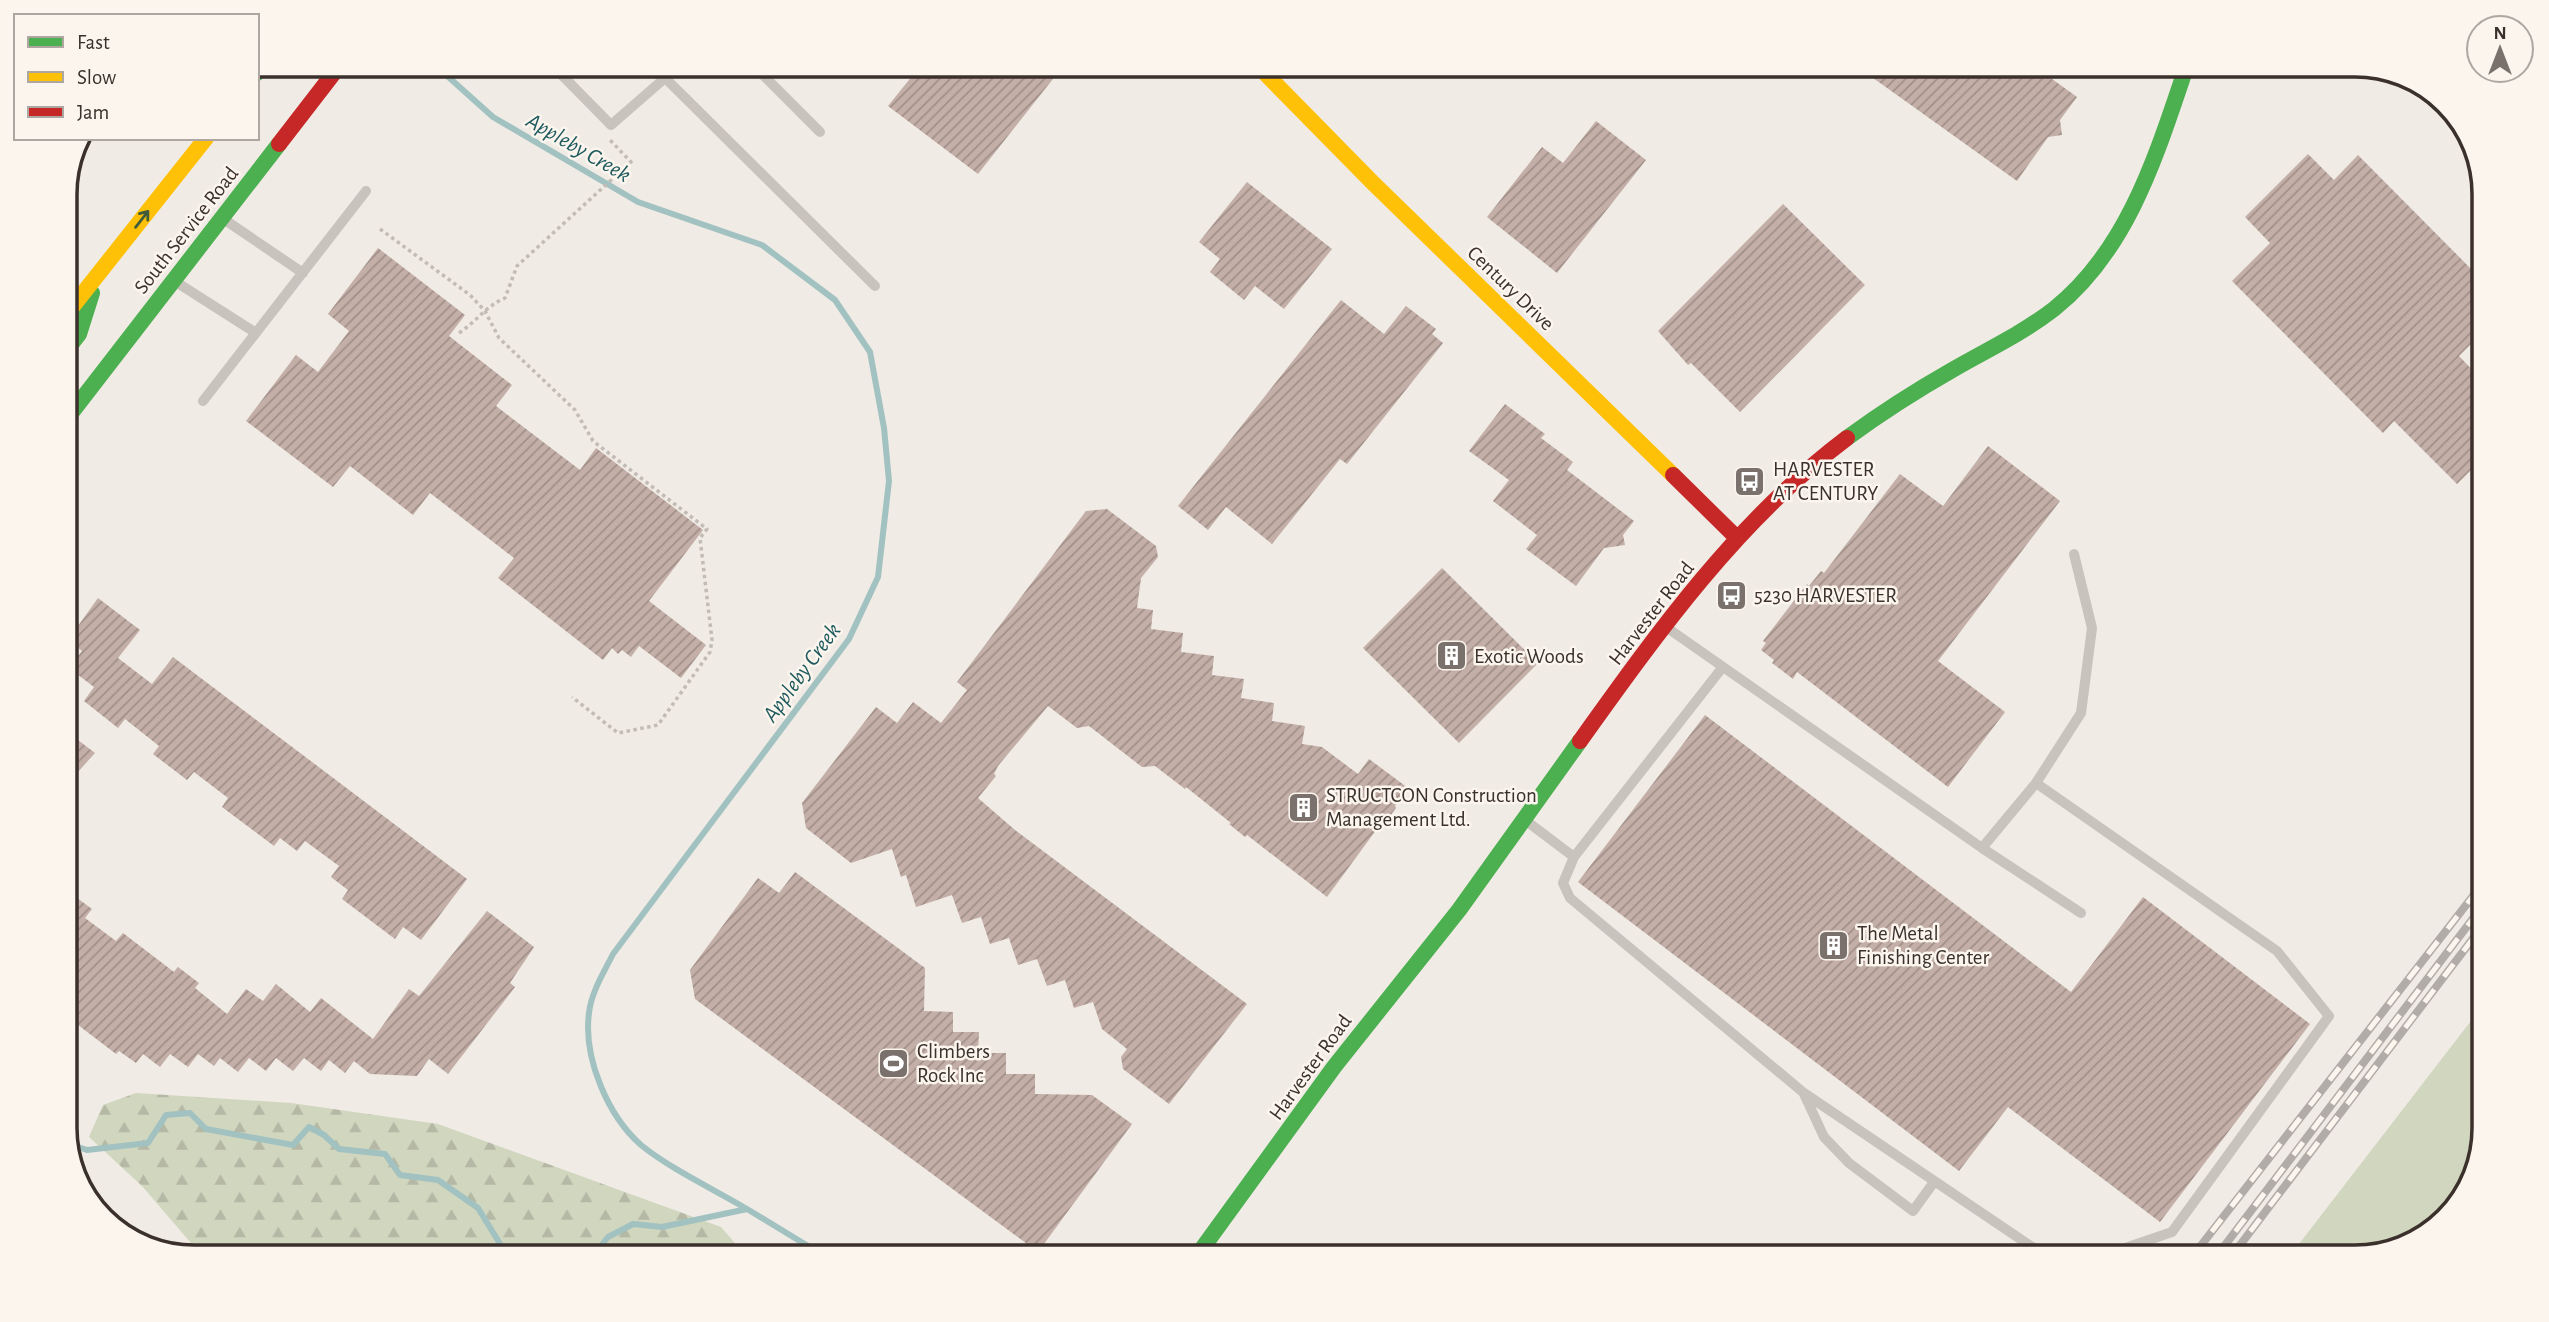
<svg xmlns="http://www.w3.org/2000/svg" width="2549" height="1322" font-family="'Alegreya Sans',sans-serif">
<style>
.forest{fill:url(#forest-firs)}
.green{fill:#d1d6bf}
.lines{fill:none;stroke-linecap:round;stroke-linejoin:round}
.stream{stroke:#a1c2c1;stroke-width:6}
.building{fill:url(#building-hatch)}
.path{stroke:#c2bbb6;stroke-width:3.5;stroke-dasharray:3.5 3.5;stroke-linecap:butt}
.lane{stroke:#c9c3be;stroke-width:10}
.fast{stroke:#4caf50;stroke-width:16}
.slow{stroke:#ffc107;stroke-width:16}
.jam{stroke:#c62828;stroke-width:16}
.rail-casing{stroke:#b1aca8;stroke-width:8}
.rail{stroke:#fbf5ee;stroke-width:5;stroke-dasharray:16;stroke-linecap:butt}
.oneway{stroke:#415c38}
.labels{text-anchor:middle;stroke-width:5;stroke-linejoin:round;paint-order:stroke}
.street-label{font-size:21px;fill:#3b302b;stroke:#fbf5ee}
.poi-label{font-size:21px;fill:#3b302b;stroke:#fbf5ee;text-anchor:start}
.water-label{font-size:23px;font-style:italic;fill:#1f5a5e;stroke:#fbf5ee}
.rim{fill:none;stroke:#3b302b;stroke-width:3.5}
</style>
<defs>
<pattern id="forest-firs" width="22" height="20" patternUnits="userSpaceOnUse" patternTransform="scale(1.75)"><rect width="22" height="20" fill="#d1d6bf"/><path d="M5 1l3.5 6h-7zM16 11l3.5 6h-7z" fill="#b4b8a4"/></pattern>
<pattern id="building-hatch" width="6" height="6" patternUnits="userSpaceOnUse" patternTransform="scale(1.75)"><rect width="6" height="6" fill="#c3afa7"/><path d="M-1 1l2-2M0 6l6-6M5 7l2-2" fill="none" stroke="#a08f88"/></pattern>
</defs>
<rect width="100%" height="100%" fill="#f0ebe5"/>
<path class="forest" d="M136,1093L291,1103L438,1124L721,1227L741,1250V1257H203L142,1186L89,1137L103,1105Z"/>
<path class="green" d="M2484,1004V1128L2471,1185L2427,1236L2356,1257H2289Z"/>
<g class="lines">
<path class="stream" d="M435,65L493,117L638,202L762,245L835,300L870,352L884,428L889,481L878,577L849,639L613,954C604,972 591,993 589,1013C583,1058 608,1116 641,1145C669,1168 715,1190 747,1209
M67,1143L87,1150L148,1143L166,1115L190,1113L206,1129L293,1145L309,1127L324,1135L339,1149L385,1154L400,1175L438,1180L478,1208L505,1252L521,1257
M592,1257L608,1237L633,1224L662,1227L747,1209L826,1257"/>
</g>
<path class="building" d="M921,65H1064L978,174L888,106Z
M1855,65H2056L2048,76L2077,97L2060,120L2062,135L2048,137L2017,181Z
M1596,121L1646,160L1557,273L1487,217L1542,147L1563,163Z
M2308,154L2334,180L2358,155L2484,282V331L2459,356L2484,382V457L2457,484L2394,421L2383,433L2232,281L2270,243L2245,217Z
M1247,182L1332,249L1284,309L1255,286L1244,300L1210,272L1220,259L1199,242Z
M1783,204L1865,285L1740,412L1691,363L1688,365L1658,331Z
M378,248L465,315L449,336L512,385L496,406L580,470L596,448L703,530L649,601L706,645L681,678L639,646L631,657L622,650L618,654L612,648L603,660L498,578L514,558L430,493L413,515L350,466L333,487L246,421L296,355L318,372L349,331L328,314Z
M1341,300L1384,334L1406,306L1436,329L1432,334L1443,343L1347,464L1340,459L1272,544L1226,507L1208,530L1178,506Z
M1505,404L1545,434L1541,438L1573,462L1567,470L1634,521L1623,535L1625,545L1604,548L1576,586L1526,549L1537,535L1493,501L1509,480L1469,451Z
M1988,446L2060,501L1938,661L2005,712L1948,787L1797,672L1793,679L1772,663L1774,660L1761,650L1766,643L1763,641L1807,584L1809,586L1821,571L1824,573L1900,474L1943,506Z
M1107,509L1156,546L1158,557L1141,578L1137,608L1153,610L1151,629L1183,633L1181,652L1214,656L1212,675L1244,679L1241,698L1274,703L1272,721L1305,726L1302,744L1322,747L1358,774L1369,759L1408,788L1395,806L1396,808L1385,823L1382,822L1327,897L1247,835L1245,837L1229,824L1231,823L1186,787L1185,789L1155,766L1142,767L1089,726L1077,728L1048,706L998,766L994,774L996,776L978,798L1015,830L1247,1004L1169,1104L1123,1069L1121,1057L1127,1049L1102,1029L1093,1002L1074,1008L1065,980L1047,986L1037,959L1018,965L1009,938L990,944L981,917L962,923L952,895L916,907L906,875L901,877L892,849L851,863L806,828L802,803L876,707L897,723L913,702L941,723L967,690L957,682L1086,511Z
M1442,568L1538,663L1459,743L1363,648Z
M98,598L140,630L118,658L152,684L173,657L467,879L421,940L403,927L395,939L342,899L348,890L331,877L339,866L305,841L297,851L280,838L274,846L222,807L228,798L194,772L187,780L153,754L159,746L125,719L118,728L84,701L94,687L69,668L82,651L68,640Z
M1705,715L2071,992L2143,897L2310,1024L2160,1222L2008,1107L1959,1171L1578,882Z
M65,734L72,739L74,737L95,753L65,786Z
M795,872L925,968L924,1011L953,1012V1032H979L978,1053H1006V1074H1035V1094L1092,1095L1132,1124L1038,1252L695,999L690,970L758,878L779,893Z
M65,889L92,909L85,918L116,941L123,933L174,972L178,967L199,983L195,988L227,1014L246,989L263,1001L276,984L310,1012L321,998L373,1039L409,989L419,996L487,911L534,947L510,983L515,987L448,1074L429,1059L417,1076L370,1074L354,1061L345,1073L329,1060L321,1071L304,1058L293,1071L276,1058L266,1071L249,1058L238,1072L220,1058L214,1066L198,1054L188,1067L170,1054L160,1067L143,1054L136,1063L119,1051L116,1054L65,1015Z"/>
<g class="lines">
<path class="path" d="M380,229L470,295L485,311L499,338L575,410L593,441L707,529L700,538L712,640L710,652L658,725L618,733L572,697
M459,333C476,322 486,306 505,298L517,266L631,162L610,140"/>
<path class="lane" d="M552,65L611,125L665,78
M652,65L875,286
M753,65L820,132
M225,220L303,273
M176,282L256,333
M203,401L366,191
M1666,627L1982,848L2036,783L2277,951L2329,1016L2172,1232L2099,1257
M2036,783L2081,713L2092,628L2074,554
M1525,820L1574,857L1563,883L1570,898L1804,1093L2047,1257
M1982,848L2081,913
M1574,857L1722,668
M1804,1094L1824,1137L1849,1163L1913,1211L1934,1182"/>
<path class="fast" d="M257,73L264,65
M65,352L79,334L92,293
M65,421L279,144
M1847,438C1881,413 1917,390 1954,369C1987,350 2023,333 2054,309C2129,249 2157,153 2187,65
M1196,1257L1334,1067L1459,910L1580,741"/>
<path class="slow" d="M1257,65L1373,183L1673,475
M65,316L206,138"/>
<path class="jam" d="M279,144L340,65
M1673,475L1737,538
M1580,741C1658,632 1738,520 1847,438"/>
<defs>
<path id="rail" d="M2192,1257L2484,882
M2216,1257L2484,904
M2231,1257L2484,924"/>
</defs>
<use href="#rail" class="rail-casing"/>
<use href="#rail" class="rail"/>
</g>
<defs><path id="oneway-shaft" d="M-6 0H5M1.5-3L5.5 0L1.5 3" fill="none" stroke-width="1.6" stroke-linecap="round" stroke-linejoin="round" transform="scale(1.75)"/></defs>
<use class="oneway" href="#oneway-shaft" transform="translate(142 219) rotate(-52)"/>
<defs>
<symbol id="bus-square" viewBox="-11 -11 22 22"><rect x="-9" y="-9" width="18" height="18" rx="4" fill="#7a716c" stroke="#fbf5ee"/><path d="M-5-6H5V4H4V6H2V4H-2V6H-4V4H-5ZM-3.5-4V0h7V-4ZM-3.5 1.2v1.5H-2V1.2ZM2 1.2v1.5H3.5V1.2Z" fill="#fff"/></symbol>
<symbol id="building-square" viewBox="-11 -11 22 22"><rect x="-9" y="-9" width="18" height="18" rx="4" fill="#7a716c" stroke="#fbf5ee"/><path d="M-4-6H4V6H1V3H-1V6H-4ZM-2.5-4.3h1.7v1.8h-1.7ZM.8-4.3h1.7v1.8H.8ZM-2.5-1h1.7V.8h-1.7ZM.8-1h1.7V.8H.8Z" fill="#fff"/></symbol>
<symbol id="stadium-square" viewBox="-11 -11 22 22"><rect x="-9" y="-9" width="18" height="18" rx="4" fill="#7a716c" stroke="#fbf5ee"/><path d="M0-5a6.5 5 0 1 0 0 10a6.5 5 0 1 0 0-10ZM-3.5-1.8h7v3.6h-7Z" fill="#fff"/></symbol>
</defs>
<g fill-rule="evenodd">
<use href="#bus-square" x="1732" y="464" width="35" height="35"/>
<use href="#bus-square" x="1714" y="578" width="35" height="35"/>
<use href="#building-square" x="1434" y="638" width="35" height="35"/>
<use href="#building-square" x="1286" y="790" width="35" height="35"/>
<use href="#building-square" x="1816" y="928" width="35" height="35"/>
<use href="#stadium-square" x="876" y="1046" width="35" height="35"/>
</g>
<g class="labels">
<g class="street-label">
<text transform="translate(186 230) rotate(-52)" y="7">South Service Road</text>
<text transform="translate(1511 288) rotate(44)" y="7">Century Drive</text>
<text transform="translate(1651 613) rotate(-52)" y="7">Harvester Road</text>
<text transform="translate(1310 1067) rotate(-54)" y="7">Harvester Road</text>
</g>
<g class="poi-label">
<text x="1773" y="476">HARVESTER<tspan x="1773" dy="24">AT CENTURY</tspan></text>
<text x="1754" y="602">5230 HARVESTER</text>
<text x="1474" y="663">Exotic Woods</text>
<text x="1326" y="802">STRUCTCON Construction<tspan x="1326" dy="24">Management Ltd.</tspan></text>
<text x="1857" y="940">The Metal<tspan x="1857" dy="24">Finishing Center</tspan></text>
<text x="917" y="1058">Climbers<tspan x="917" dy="24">Rock Inc</tspan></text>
</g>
<g class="water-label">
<text transform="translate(579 147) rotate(30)" y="8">Appleby Creek</text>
<text transform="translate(801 672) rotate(-54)" y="8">Appleby Creek</text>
</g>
</g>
<path d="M0 0H2549V1322H0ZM194 77H2355A117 117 0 0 1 2472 194V1128A117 117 0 0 1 2355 1245H194A117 117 0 0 1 77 1128V194A117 117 0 0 1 194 77Z" fill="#fbf5ee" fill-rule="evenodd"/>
<path class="rim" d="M194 77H2355A117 117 0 0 1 2472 194V1128A117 117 0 0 1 2355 1245H194A117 117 0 0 1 77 1128V194A117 117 0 0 1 194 77Z"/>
<rect x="14" y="14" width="245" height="126" fill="#fbf5ee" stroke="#aea6a0" stroke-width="2"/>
<rect x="28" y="37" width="35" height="10" fill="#4caf50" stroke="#aea6a0" stroke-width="2"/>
<text x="77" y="49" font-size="21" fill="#3b302b">Fast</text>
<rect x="28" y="72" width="35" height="10" fill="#ffc107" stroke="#aea6a0" stroke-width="2"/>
<text x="77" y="84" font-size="21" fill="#3b302b">Slow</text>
<rect x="28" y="107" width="35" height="10" fill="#c62828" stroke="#aea6a0" stroke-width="2"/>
<text x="77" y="119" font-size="21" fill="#3b302b">Jam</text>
<g transform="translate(2500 49)"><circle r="33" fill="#fbf5ee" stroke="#aea6a0" stroke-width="2"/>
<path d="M0-5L12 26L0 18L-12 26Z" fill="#7a716c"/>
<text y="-10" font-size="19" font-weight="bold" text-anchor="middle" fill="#3b302b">N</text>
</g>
</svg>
